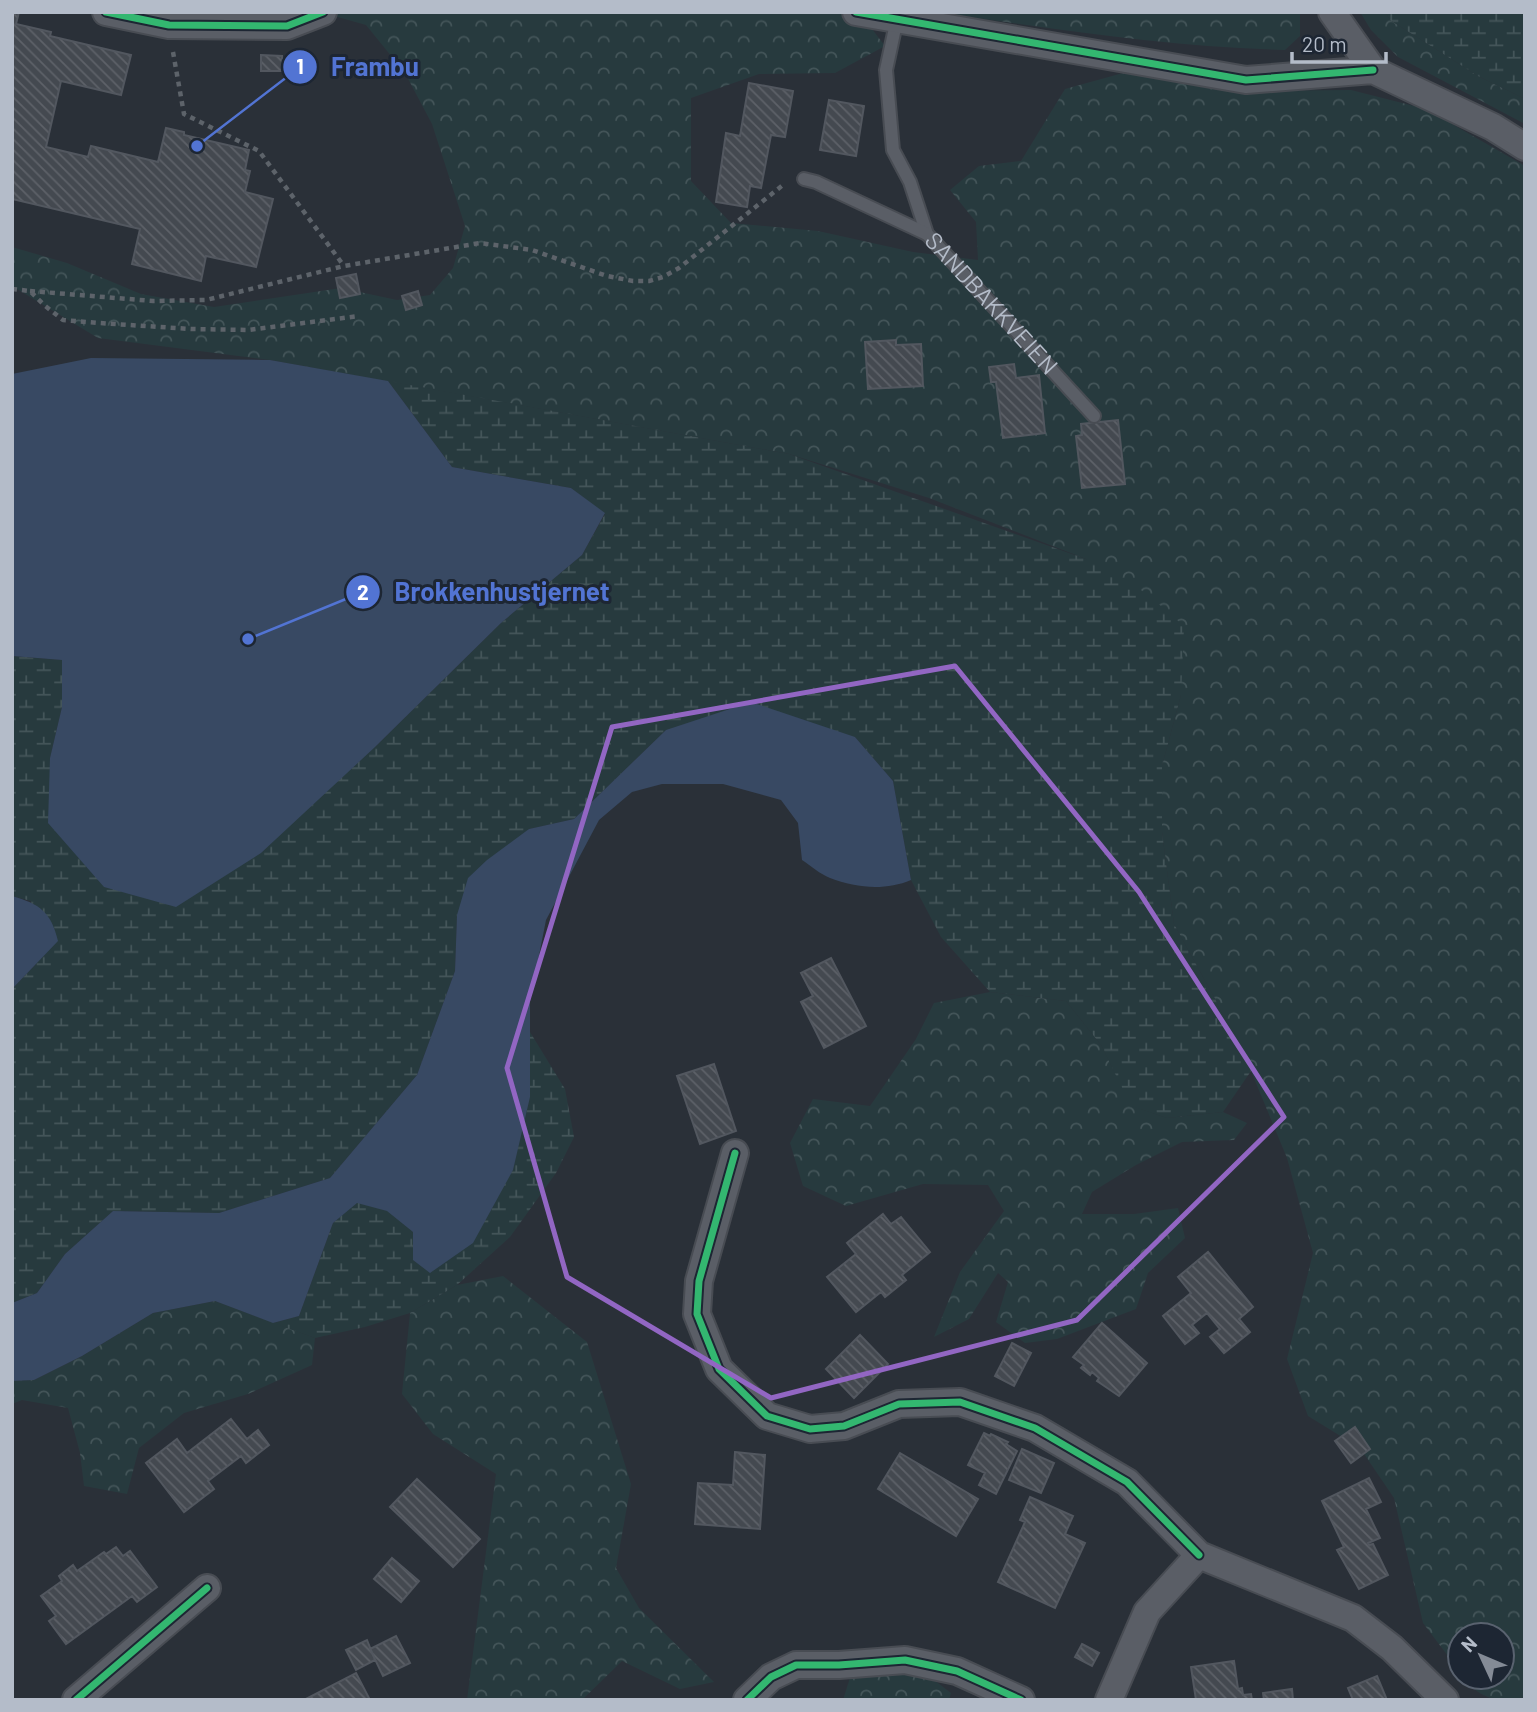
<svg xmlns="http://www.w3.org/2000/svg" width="1537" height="1712" font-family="Barlow,sans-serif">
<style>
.forest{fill:url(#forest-crowns)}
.wetland{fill:url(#wetland-marsh)}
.water{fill:#384963}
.building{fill:url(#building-back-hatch);stroke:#52575f;stroke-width:2}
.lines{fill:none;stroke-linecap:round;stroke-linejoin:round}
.lane-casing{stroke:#484c53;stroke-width:16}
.street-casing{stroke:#484c53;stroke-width:30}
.path{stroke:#5d636a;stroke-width:4.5;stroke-dasharray:5 5;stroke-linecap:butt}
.lane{stroke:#5a5e66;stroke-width:12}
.street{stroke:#5a5e66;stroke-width:26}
.cycleway-casing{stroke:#1d2633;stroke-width:11}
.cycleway{stroke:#33b770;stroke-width:7}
.marked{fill:none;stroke:#9266c3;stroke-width:5;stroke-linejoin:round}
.labels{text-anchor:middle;stroke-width:6;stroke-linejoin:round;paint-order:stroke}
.street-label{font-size:24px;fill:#b4bcc9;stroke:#1d2633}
.leader{fill:none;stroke:#5274d3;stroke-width:2.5}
.callout-dot{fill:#5274d3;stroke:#1d2633;stroke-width:2.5}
.mark-label{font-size:21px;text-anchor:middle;font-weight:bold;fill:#fff}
.callout-label{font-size:26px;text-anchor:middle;font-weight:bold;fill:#5274d3;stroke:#1d2633;stroke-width:6;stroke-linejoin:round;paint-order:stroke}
</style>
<defs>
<pattern id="forest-crowns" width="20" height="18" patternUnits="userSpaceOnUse" patternTransform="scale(1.75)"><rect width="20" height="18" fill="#273a3e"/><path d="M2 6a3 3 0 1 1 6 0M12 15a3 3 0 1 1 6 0" fill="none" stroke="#445559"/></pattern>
<pattern id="wetland-marsh" width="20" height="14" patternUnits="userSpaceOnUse" patternTransform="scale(1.75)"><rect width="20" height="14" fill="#273a3e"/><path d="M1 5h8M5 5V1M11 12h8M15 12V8" fill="none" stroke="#445559"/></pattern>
<pattern id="building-back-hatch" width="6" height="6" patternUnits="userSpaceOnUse" patternTransform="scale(1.75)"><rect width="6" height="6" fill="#444950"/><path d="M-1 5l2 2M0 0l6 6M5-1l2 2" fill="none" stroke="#5d6168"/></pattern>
</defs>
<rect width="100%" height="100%" fill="#2a3038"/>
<path class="forest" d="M320,12H859L885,46L835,73L759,74L691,98V181L731,223L818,231L913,252L978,260L976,222L950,190L979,166L1021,161L1065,89L1123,73L1233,91L1351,90L1426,109L1525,166V1700C1497,1700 1482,1702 1464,1677H1502V1635H1460V1672L1423,1623L1394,1498L1360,1448L1308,1416L1287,1359L1313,1253L1287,1158L1251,1071L1214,997L1174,924L1162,832V766L1181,695L1086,559L929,498L789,454L270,360L98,338L12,286V247L67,263L141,294L214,307L341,288L397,300L430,295L453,268L465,226L432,124L405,73L366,25Z
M937,12H1300V36L1285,50C1168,47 1053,29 937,12Z
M1360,12H1385L1390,20L1478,76L1525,99V124L1398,57L1371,30Z
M990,992L1066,1001L1101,1045L1132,1106L1167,1118L1223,1112L1247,1123L1234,1140L1182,1142L1136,1165L1092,1192L1082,1214H1134L1178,1208L1185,1238L1148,1273L1136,1309L1057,1339L1025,1343L996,1322L1008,1282L998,1273L969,1319L934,1337L960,1272L1004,1211L988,1185L923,1184L846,1206L803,1186L790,1143L813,1099L870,1106L916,1039L934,1003Z
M503,1276L587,1342L631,1484L616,1568L639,1608L714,1682L680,1689L622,1661L582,1700H467L496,1474L433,1434L402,1394L410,1313L457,1285Z
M215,1301L315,1338L312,1365L248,1394L184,1413L139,1448L127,1494L84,1486L80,1453L68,1408L22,1400L12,1404V1381L34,1380L82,1356L153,1313Z
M858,1652L900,1654L951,1693L949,1700H843Z"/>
<path class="wetland" d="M1385,12H1525V99L1478,76L1390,20Z
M388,381L789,454L1086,559L1146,593L1184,626L1181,695L1162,766V832L1174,924L1214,997L1251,1071L1223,1112L1167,1118L1131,1106L1101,1045L1066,1001L990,992L941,937L911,880L893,781L855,737L666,730L574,819L529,829L457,915L455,971L417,1075L330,1178L219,1213L113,1211L65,1254L37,1293L12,1303V989L36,964L31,901L12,896V656L62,660V707L50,758L375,747L501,623L582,555L605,514L571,488L452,467Z
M530,1032L565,1089L574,1137L556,1173L510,1237L457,1285L410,1313L365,1327L315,1338L273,1323L299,1316L333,1223L357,1202L388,1211L413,1232V1260L530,1097Z"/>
<path class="water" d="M91,358L270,360L388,381L452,467L571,488L605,513L582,555L501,623L375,747L261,853L176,907L104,887L48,823L50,758L62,707V660L12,656V374Z
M751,702L855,737L893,781L911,880C885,891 856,888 830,878C820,874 811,866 802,860L798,823L781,800L723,784H662L632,792L599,820L546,920L530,1001V1097L513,1170L473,1243L430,1273L413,1260V1232L387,1211L357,1203L333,1223L299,1316L273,1323L215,1301L153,1313L82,1356L34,1380L12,1381V1303L37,1293L65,1254L113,1211L219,1213L330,1178L417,1075L455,971L457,915L468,878L487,860L529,829L574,819L666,730Z
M12,896C40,904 51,912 58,941L12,989Z"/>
<path class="building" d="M12,12H19L16,24L51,32L50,36L131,55L121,95L61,81L46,147L88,157L91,146L158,162L166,128L184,132V135L249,150L245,170L250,171L245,192L273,199L256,267L206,256L201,281L132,264L140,229L12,199Z
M261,55L282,56V71H261Z
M749,83L793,91L785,137L771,135L761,188L750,186L747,207L716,202L726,133L740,136Z
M829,100L864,106L856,156L820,150Z
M356,274L360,294L340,298L336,278Z
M418,291L422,305L406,310L402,296Z
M896,340V345L921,344L923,386L868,389L865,342Z
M1014,364L1016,378L1039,375L1045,433L1003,438L996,382H991L989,367Z
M1118,420L1125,484L1082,488L1076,436L1082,435L1081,424Z
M831,958L866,1026L824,1048L801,1002L813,996L801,973Z
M714,1064L736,1131L700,1144L677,1076Z
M883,1214L891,1224L901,1217L930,1252L902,1275L906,1280L885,1297L881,1292L856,1312L827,1277L856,1254L847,1243Z
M1208,1252L1253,1307L1239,1319L1250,1332L1224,1353L1210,1337L1220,1329L1207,1313L1192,1325L1199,1333L1185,1344L1163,1316L1191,1293L1178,1277Z
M1102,1323L1147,1363L1119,1396L1097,1381L1099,1378L1092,1372L1090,1375L1081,1368L1084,1365L1073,1357Z
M860,1335L888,1364L854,1398L826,1369Z
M1012,1343L1031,1353L1014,1386L995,1376Z
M231,1419L247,1439L258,1430L269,1445L246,1463L241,1456L208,1481L214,1489L184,1512L146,1463L177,1439L187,1453Z
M1355,1427L1370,1449L1351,1463L1335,1441Z
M984,1433L990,1436L991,1434L1008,1442L1006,1444L1017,1451L996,1494L979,1485L985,1473L968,1465Z
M1022,1449L1054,1463L1041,1493L1009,1480Z
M735,1452L765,1455L760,1529L695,1524L698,1483L733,1485Z
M900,1453L978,1499L956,1536L878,1489Z
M1369,1478L1381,1502L1366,1509L1380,1538L1368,1543L1369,1545L1373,1544L1388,1575L1359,1589L1337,1550L1344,1547L1322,1501Z
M417,1479L480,1539L453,1567L390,1507Z
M1030,1497L1073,1516L1065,1534L1085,1543L1055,1608L998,1582L1025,1522L1020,1520Z
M116,1547L123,1556L130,1551L157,1587L137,1602L132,1596L66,1644L49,1621L56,1616L41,1596L62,1581L59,1576L73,1565L77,1571L104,1552L106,1554Z
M392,1558L419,1581L401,1602L374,1579Z
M396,1636L410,1663L383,1676L370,1649Z
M367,1640L375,1660L356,1670L346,1650Z
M1082,1644L1099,1653L1092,1666L1075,1657Z
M1234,1661L1238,1689L1242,1688L1243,1695L1251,1694L1252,1700H1196L1191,1667Z
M356,1673L370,1700H304Z
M1377,1676L1387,1700H1353L1348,1688Z
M1292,1689L1293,1700H1264L1263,1693Z"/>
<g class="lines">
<defs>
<g id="lane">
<path id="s1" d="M897,19L886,70L893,150L910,182L927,234L1094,416"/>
<path d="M804,179L816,182L927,234"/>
</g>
<path id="street" d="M106,12L169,25L287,26L323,12
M856,12L1246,80L1373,70
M1332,12L1373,70L1493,127L1525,147
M735,1153L699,1281L697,1314L719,1369L767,1416L810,1429L844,1426L899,1404L960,1402L1035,1428L1127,1482L1199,1555
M76,1700L207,1588
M747,1700L771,1677L796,1665H839L905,1660L957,1671L1021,1700
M1109,1700L1147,1612L1199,1555L1353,1618L1392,1648L1445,1700"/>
</defs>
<use href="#lane" class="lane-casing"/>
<use href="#street" class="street-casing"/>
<path class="path" d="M173,52L184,114L259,151L344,266
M12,289L30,291L44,305L63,320L99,323L191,329L248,330L359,316
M30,291L153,301L206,300L344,266L480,243L532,250L607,276L633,281H649L663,277L679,268L783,185"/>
<use href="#lane" class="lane"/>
<use href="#street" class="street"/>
<defs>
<path id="cycleway" d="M106,12L169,25L287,26L323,12
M856,12L1246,80L1373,70
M735,1153L699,1281L697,1314L719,1369L767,1416L810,1429L844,1426L899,1404L960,1402L1035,1428L1127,1482L1199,1555
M76,1700L207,1588
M747,1700L771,1677L796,1665H839L905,1660L957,1671L1021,1700"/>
</defs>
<use href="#cycleway" class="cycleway-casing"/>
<use href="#cycleway" class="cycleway"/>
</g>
<path class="marked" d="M955,666L1139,892L1284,1117L1077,1320L771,1398L567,1277L507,1068L612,727Z"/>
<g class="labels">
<g class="street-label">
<text dy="8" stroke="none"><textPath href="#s1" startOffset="318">SANDBAKKVEIEN</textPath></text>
</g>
</g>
<path class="leader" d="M197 146L300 67M248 639L363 592"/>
<g class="callout-dot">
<circle cx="197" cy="146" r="7"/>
<circle cx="248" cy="639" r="7"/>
<circle cx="300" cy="67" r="18"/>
<circle cx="363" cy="592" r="18"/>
</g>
<g class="mark-label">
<text x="300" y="74">1</text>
<text x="363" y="600">2</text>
</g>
<g class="callout-label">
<text x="375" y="76">Frambu</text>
<text x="502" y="601">Brokkenhustjernet</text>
</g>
<rect width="1537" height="1712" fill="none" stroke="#b4bcc9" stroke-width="28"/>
<g transform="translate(1481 1656) rotate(314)"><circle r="33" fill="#1d2633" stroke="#59626f" stroke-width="2"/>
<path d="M0-5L12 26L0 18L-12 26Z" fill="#848b96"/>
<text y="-10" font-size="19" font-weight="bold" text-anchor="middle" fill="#b4bcc9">N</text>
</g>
<path d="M1292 52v10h94v-10" fill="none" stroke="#b4bcc9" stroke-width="3.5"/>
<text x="1302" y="52" font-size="21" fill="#b4bcc9" stroke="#1d2633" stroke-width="5" paint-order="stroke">20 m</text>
</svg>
